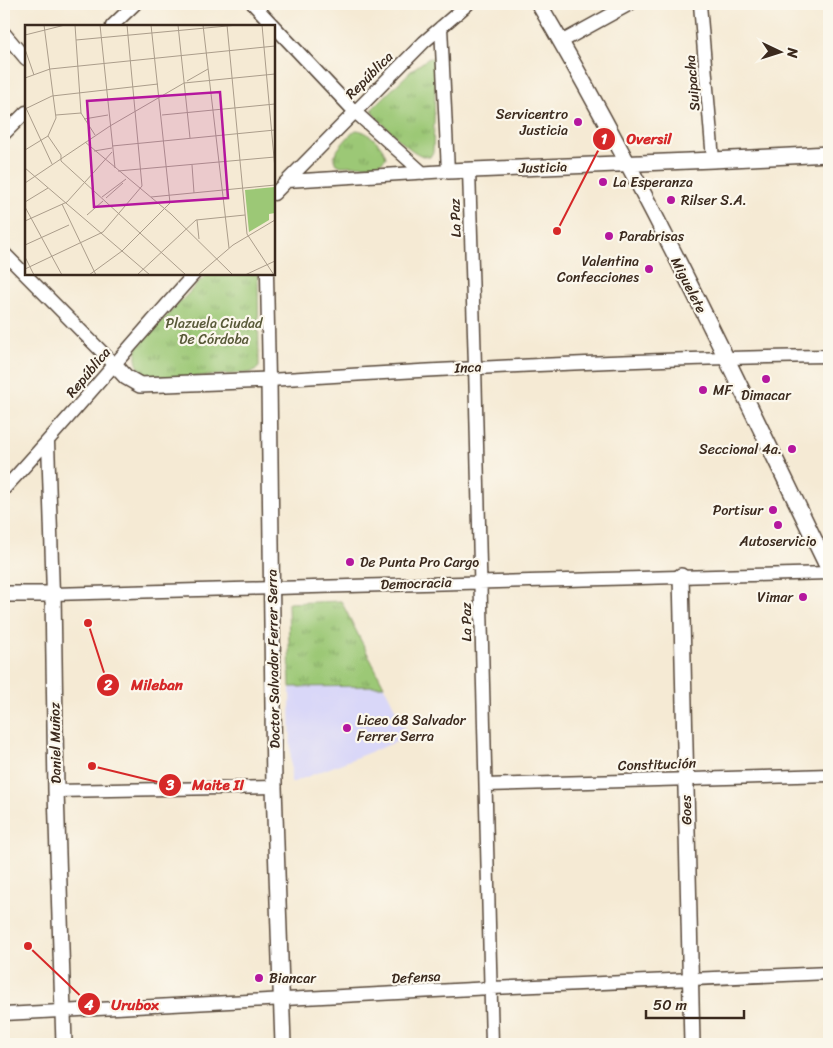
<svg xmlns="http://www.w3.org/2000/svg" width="833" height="1048" font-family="Sriracha,sans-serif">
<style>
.built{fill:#d9d7f8}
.park{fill:url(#park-tufts);stroke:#6c794a}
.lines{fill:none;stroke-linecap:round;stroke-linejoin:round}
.minor-casing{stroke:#574739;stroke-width:15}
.tertiary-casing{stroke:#574739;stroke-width:18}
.minor{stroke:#fff;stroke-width:12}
.tertiary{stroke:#fff;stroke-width:15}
.poi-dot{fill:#b5179e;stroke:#fbf7ec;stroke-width:2}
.labels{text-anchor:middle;stroke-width:4.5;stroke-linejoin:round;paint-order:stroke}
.street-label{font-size:14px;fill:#3b2a1e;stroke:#fbf7ec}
.poi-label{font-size:14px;fill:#3b2a1e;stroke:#fbf7ec;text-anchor:start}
.park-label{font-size:14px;fill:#585938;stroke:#fbf7ec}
.inset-road{fill:none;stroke:#ab9d8b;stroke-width:1}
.view{fill:#b5179e;fill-opacity:0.15;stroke:#b5179e;stroke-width:2.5}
.inset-edge{fill:none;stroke:#3b2a1e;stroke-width:2.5}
.leader{fill:none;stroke:#d62828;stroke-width:2}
.callout-dot{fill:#d62828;stroke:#fbf7ec;stroke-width:2}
.mark-label{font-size:15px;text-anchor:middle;font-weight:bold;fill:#fff}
.callout-label{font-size:15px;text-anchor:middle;font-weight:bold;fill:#d62828;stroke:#fbf7ec;stroke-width:4.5;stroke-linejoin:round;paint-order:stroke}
</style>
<defs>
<pattern id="park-tufts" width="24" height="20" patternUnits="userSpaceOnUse" patternTransform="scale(1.25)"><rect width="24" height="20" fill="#9cc876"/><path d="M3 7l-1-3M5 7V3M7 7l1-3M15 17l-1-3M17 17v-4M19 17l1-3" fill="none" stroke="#80a360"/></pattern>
</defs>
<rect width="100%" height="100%" fill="#fbf7ec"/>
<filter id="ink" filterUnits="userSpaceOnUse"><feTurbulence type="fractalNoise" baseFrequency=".02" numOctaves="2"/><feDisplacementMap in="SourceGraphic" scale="10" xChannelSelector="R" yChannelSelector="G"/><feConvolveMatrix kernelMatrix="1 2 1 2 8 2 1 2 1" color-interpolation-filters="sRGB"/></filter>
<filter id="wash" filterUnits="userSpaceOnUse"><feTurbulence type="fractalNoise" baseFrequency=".0096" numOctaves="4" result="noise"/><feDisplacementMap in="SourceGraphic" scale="20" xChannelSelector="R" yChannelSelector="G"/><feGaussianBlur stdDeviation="1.12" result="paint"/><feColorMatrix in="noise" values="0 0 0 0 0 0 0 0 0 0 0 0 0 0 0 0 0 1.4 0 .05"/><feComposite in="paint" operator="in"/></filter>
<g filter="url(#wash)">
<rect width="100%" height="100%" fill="#f5ead4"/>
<path class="built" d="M384,686L409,737L291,783L290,687Z"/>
<path class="park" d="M429,58H434L436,65L433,152L430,157C414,159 386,126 374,115L372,109L413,69Z
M356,130C368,130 385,147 386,158L378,165L341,166L337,164C335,161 334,159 334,156C336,150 351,133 356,130Z
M207,274H258L259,367L255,371L248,373C220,374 168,382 142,373C136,364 134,357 138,346Z
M341,601L384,686L290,687L288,603Z"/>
</g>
<g filter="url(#ink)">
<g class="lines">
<defs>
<path id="minor" d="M253,4L354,111L423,173
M700,4L713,160
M112,26L135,4
M4,33L26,59
M561,42L630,4
M4,134L26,112
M469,170L475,366L492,1044
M287,181L448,171L441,27
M274,194L424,42L468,4
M4,253L114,364
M267,274L269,380C456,368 642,358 829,356
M48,442L53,594L829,573
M4,489C69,419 130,345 194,274
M486,785L829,775
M56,791L274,787
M4,1014L491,988L829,973"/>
<path id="tertiary" d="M539,4C646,186 737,380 829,570
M448,171L713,160L829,154
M114,364L126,377L140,385L269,380L274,787L283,1044
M681,576L692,1044
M4,594H53L56,791L64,1044"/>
</defs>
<use href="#minor" class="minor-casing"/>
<use href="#tertiary" class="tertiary-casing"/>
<use href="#minor" class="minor"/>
<use href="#tertiary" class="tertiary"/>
</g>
</g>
<g class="poi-dot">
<circle cx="578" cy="122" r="5"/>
<circle cx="603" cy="182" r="5"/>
<circle cx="671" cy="200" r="5"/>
<circle cx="609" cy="236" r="5"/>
<circle cx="649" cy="269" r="5"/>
<circle cx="766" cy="379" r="5"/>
<circle cx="703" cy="390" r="5"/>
<circle cx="792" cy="449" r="5"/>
<circle cx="773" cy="510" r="5"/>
<circle cx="778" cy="525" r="5"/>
<circle cx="350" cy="562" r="5"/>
<circle cx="803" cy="597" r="5"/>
<circle cx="347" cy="728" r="5"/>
<circle cx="259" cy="978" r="5"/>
</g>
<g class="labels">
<g class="street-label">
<text transform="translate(369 75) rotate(-45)" y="5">República</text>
<text transform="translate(692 83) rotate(-95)" y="5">Suipacha</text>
<text transform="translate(543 167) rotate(-2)" y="5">Justicia</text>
<text transform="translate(455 218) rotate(-92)" y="5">La Paz</text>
<text transform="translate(689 285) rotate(63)" y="5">Miguelete</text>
<text transform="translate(468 367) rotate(-3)" y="5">Inca</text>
<text transform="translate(88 372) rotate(-50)" y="5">República</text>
<text transform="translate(416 583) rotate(-2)" y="5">Democracia</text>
<text transform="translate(466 622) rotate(-91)" y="5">La Paz</text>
<text transform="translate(273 659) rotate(-91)" y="5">Doctor Salvador Ferrer Serra</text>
<text transform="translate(55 743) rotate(-91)" y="5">Daniel Muñoz</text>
<text transform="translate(657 764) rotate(-2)" y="5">Constitución</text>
<text transform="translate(686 810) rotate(-91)" y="5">Goes</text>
<text transform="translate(416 977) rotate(-3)" y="5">Defensa</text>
</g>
<g class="poi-label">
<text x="568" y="119" text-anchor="end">Servicentro<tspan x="568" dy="16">Justicia</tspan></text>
<text x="613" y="187">La Esperanza</text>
<text x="681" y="205">Rilser S.A.</text>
<text x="619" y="241">Parabrisas</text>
<text x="639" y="266" text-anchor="end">Valentina<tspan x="639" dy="16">Confecciones</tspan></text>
<text x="713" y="395">MF</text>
<text x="766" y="400" text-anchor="middle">Dimacar</text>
<text x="782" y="454" text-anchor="end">Seccional 4a.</text>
<text x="763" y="515" text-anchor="end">Portisur</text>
<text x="778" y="546" text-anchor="middle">Autoservicio</text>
<text x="360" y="567">De Punta Pro Cargo</text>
<text x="793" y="602" text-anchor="end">Vimar</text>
<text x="357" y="725">Liceo 68 Salvador<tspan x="357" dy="16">Ferrer Serra</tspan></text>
<text x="269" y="983">Biancar</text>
</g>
<g class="park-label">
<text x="214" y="328">Plazuela Ciudad<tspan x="214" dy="16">De Córdoba</tspan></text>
</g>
</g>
<g transform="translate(25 25)">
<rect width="250" height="250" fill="#f5ead4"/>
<path d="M250,162V188L244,189V195L224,207L220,165Z" fill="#9cc876"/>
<path class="inset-road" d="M19,0L31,93L23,111M50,0L56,88L70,110M75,0L90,143M153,0L165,113M178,0L204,223M202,0L222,209L249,250M237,0L250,144M0,10L40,0M51,15L213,0M0,24L9,50M0,53L25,44L250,21M162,56L183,44M0,81L27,139M0,84L27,71L133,59M31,90L56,88M137,90L250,79M59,94L83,90M23,111L36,130V136L161,250M60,117L146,189L208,250M87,121L250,105M0,125L23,111M69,126L87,123M167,140L169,168M0,143L125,250M93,146L250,132M0,158L85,101L159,58L250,49M77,172L101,154M126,172L250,160M81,173L98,158M0,177L23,163M37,179L71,250M0,182L37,250M62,190L78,176M172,195L174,214M0,196L42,177L87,127M0,220L44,200M0,232L9,250M0,244L78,207L117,161L102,0M64,250L97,226L145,178L126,0M112,250L171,195L220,190M173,250L208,220L250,195M220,250L250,236"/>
<path class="view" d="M195,67L203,173L69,182L62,76Z"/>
<rect width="250" height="250" class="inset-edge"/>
</g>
<path class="leader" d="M557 231L604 139M88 623L108 685M92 766L170 785M28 946L89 1004"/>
<g class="callout-dot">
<circle cx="557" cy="231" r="5"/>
<circle cx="88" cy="623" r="5"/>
<circle cx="92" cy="766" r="5"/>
<circle cx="28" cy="946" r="5"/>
<circle cx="604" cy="139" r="12"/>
<circle cx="108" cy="685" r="12"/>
<circle cx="170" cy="785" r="12"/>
<circle cx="89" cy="1004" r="12"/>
</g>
<g class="mark-label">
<text x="604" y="144">1</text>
<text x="108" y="690">2</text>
<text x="170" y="790">3</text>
<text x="89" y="1010">4</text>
</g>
<g class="callout-label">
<text x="649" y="144">Oversil</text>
<text x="157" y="690">Mileban</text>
<text x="218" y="790">Maite II</text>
<text x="135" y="1010">Urubox</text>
</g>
<rect width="833" height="1048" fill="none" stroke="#fbf7ec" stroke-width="20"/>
<g transform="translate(780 52) rotate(94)" stroke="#fbf7ec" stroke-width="4" paint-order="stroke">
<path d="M0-4L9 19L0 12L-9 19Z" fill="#3b2a1e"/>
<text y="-8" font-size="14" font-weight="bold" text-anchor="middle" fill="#3b2a1e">N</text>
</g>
<path d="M646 1010v8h98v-8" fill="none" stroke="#3b2a1e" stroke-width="2.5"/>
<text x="653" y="1010" font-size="15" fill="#3b2a1e" stroke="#fbf7ec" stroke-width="4" paint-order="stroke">50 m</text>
</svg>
